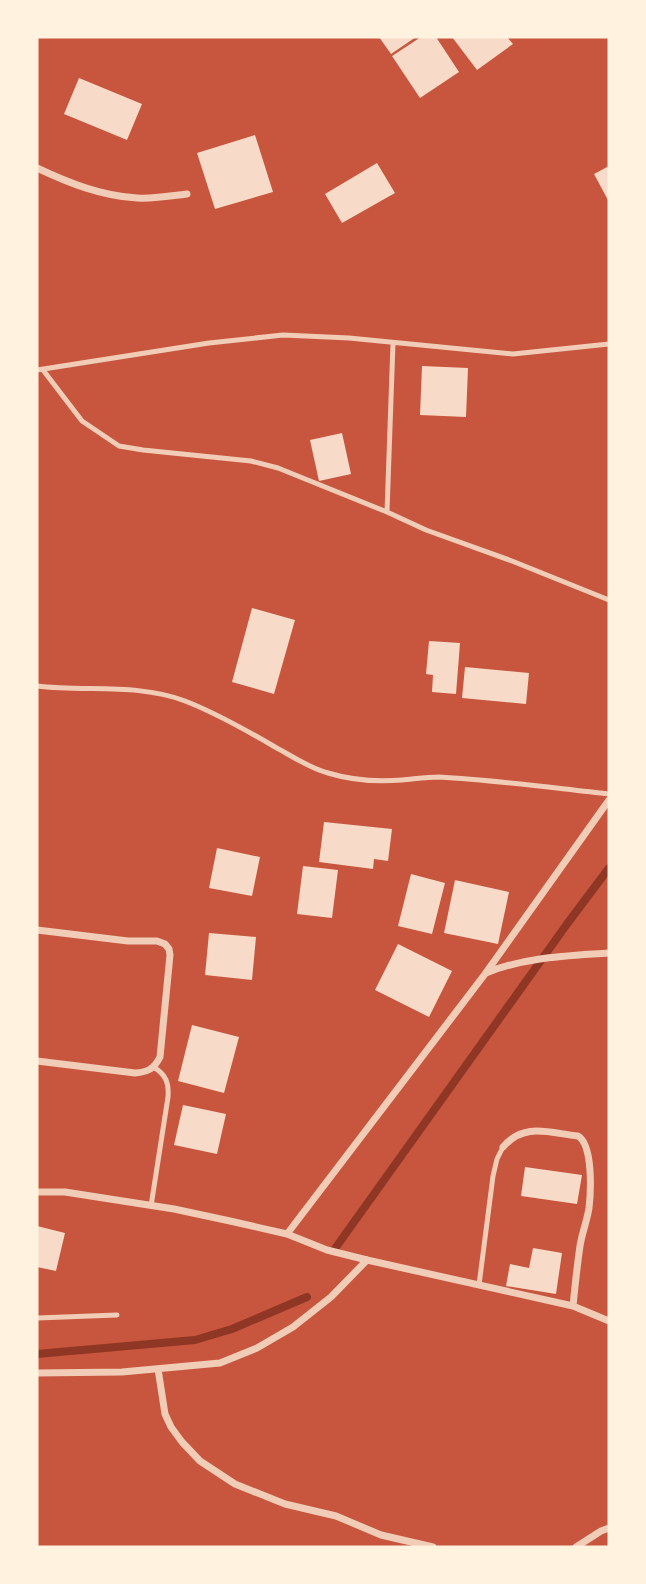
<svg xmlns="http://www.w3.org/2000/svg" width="646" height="1584" font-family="Bitter,serif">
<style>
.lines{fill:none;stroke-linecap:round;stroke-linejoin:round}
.stream{stroke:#8f3625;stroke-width:8}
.building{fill:#f7dbc8}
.service{stroke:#f1ccb7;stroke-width:5}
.minor{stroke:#f1ccb7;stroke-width:7}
</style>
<rect width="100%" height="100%" fill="#c8553d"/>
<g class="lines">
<path class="stream" d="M334,1250L567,924L609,868
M37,1354L195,1340L232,1329L307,1297"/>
</g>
<path class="building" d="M379,37H416L391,54Z
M421,37H436L459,72L420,98L392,56Z
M452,37H507L513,44L477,70Z
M79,78L142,104L127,140L64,114Z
M255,135L273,192L215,209L197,153Z
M377,163L395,193L342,223L325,194Z
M609,166V202L594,174Z
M422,366L468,368L466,417L420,415Z
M342,433L351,474L319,481L310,440Z
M252,608L295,620L274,694L232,682Z
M429,641L460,643L456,694L432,692L433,675L426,674Z
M465,667L529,673L526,704L462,698Z
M324,822L392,829L388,861L374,859L373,869L319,862Z
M217,848L260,857L252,896L209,888Z
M303,866L338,870L332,918L297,914Z
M411,874L445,883L432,934L398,926Z
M455,880L509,892L498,944L444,933Z
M209,933L256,937L252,980L205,975Z
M398,944L452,971L429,1017L375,990Z
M192,1025L239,1037L224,1093L178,1081Z
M183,1105L226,1114L217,1154L174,1145Z
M525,1167L582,1175L577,1204L521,1196Z
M37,1226L65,1233L56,1271L37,1267Z
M533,1248L562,1253L556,1294L506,1286L510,1264L529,1268Z"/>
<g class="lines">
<path class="service" d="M37,370L209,343L283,335L349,338L513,354L609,344
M43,370L82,421L119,446L143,450L251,461L278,468L387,512L426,530L512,561L609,600
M387,512L393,343
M37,686C86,692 138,683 185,701C216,713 246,730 275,747C292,756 309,768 328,773C351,780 378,782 402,780C414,779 427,777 439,777C496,780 553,788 609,794
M151,1206L168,1097C169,1083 166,1074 153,1067
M479,1285L493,1176L497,1159L503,1147
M37,1318L117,1315"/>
<path class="minor" d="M37,168C69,183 101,196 137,198C153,199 171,196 187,194
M37,930L128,941H157L165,944L169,949L170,955L160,1057C154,1069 148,1072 135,1073L37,1061
M486,973C524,957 569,956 609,953
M503,1147C524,1122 549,1133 578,1136C593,1145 591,1191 589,1208C587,1221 582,1233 580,1246C577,1266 575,1286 573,1306
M37,1192H65L174,1209L230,1221L287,1234L327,1250L367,1260L573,1306L609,1321
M287,1234L485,974L609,800
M158,1369L165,1414L171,1427L182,1442L200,1461L235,1484L285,1504L336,1516L381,1535L433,1547
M37,1373L122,1372L220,1363L257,1348L293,1327L331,1297L367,1260
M576,1547L601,1531L609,1528"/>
</g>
<rect width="646" height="1584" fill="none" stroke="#fff3e0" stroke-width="77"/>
</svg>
